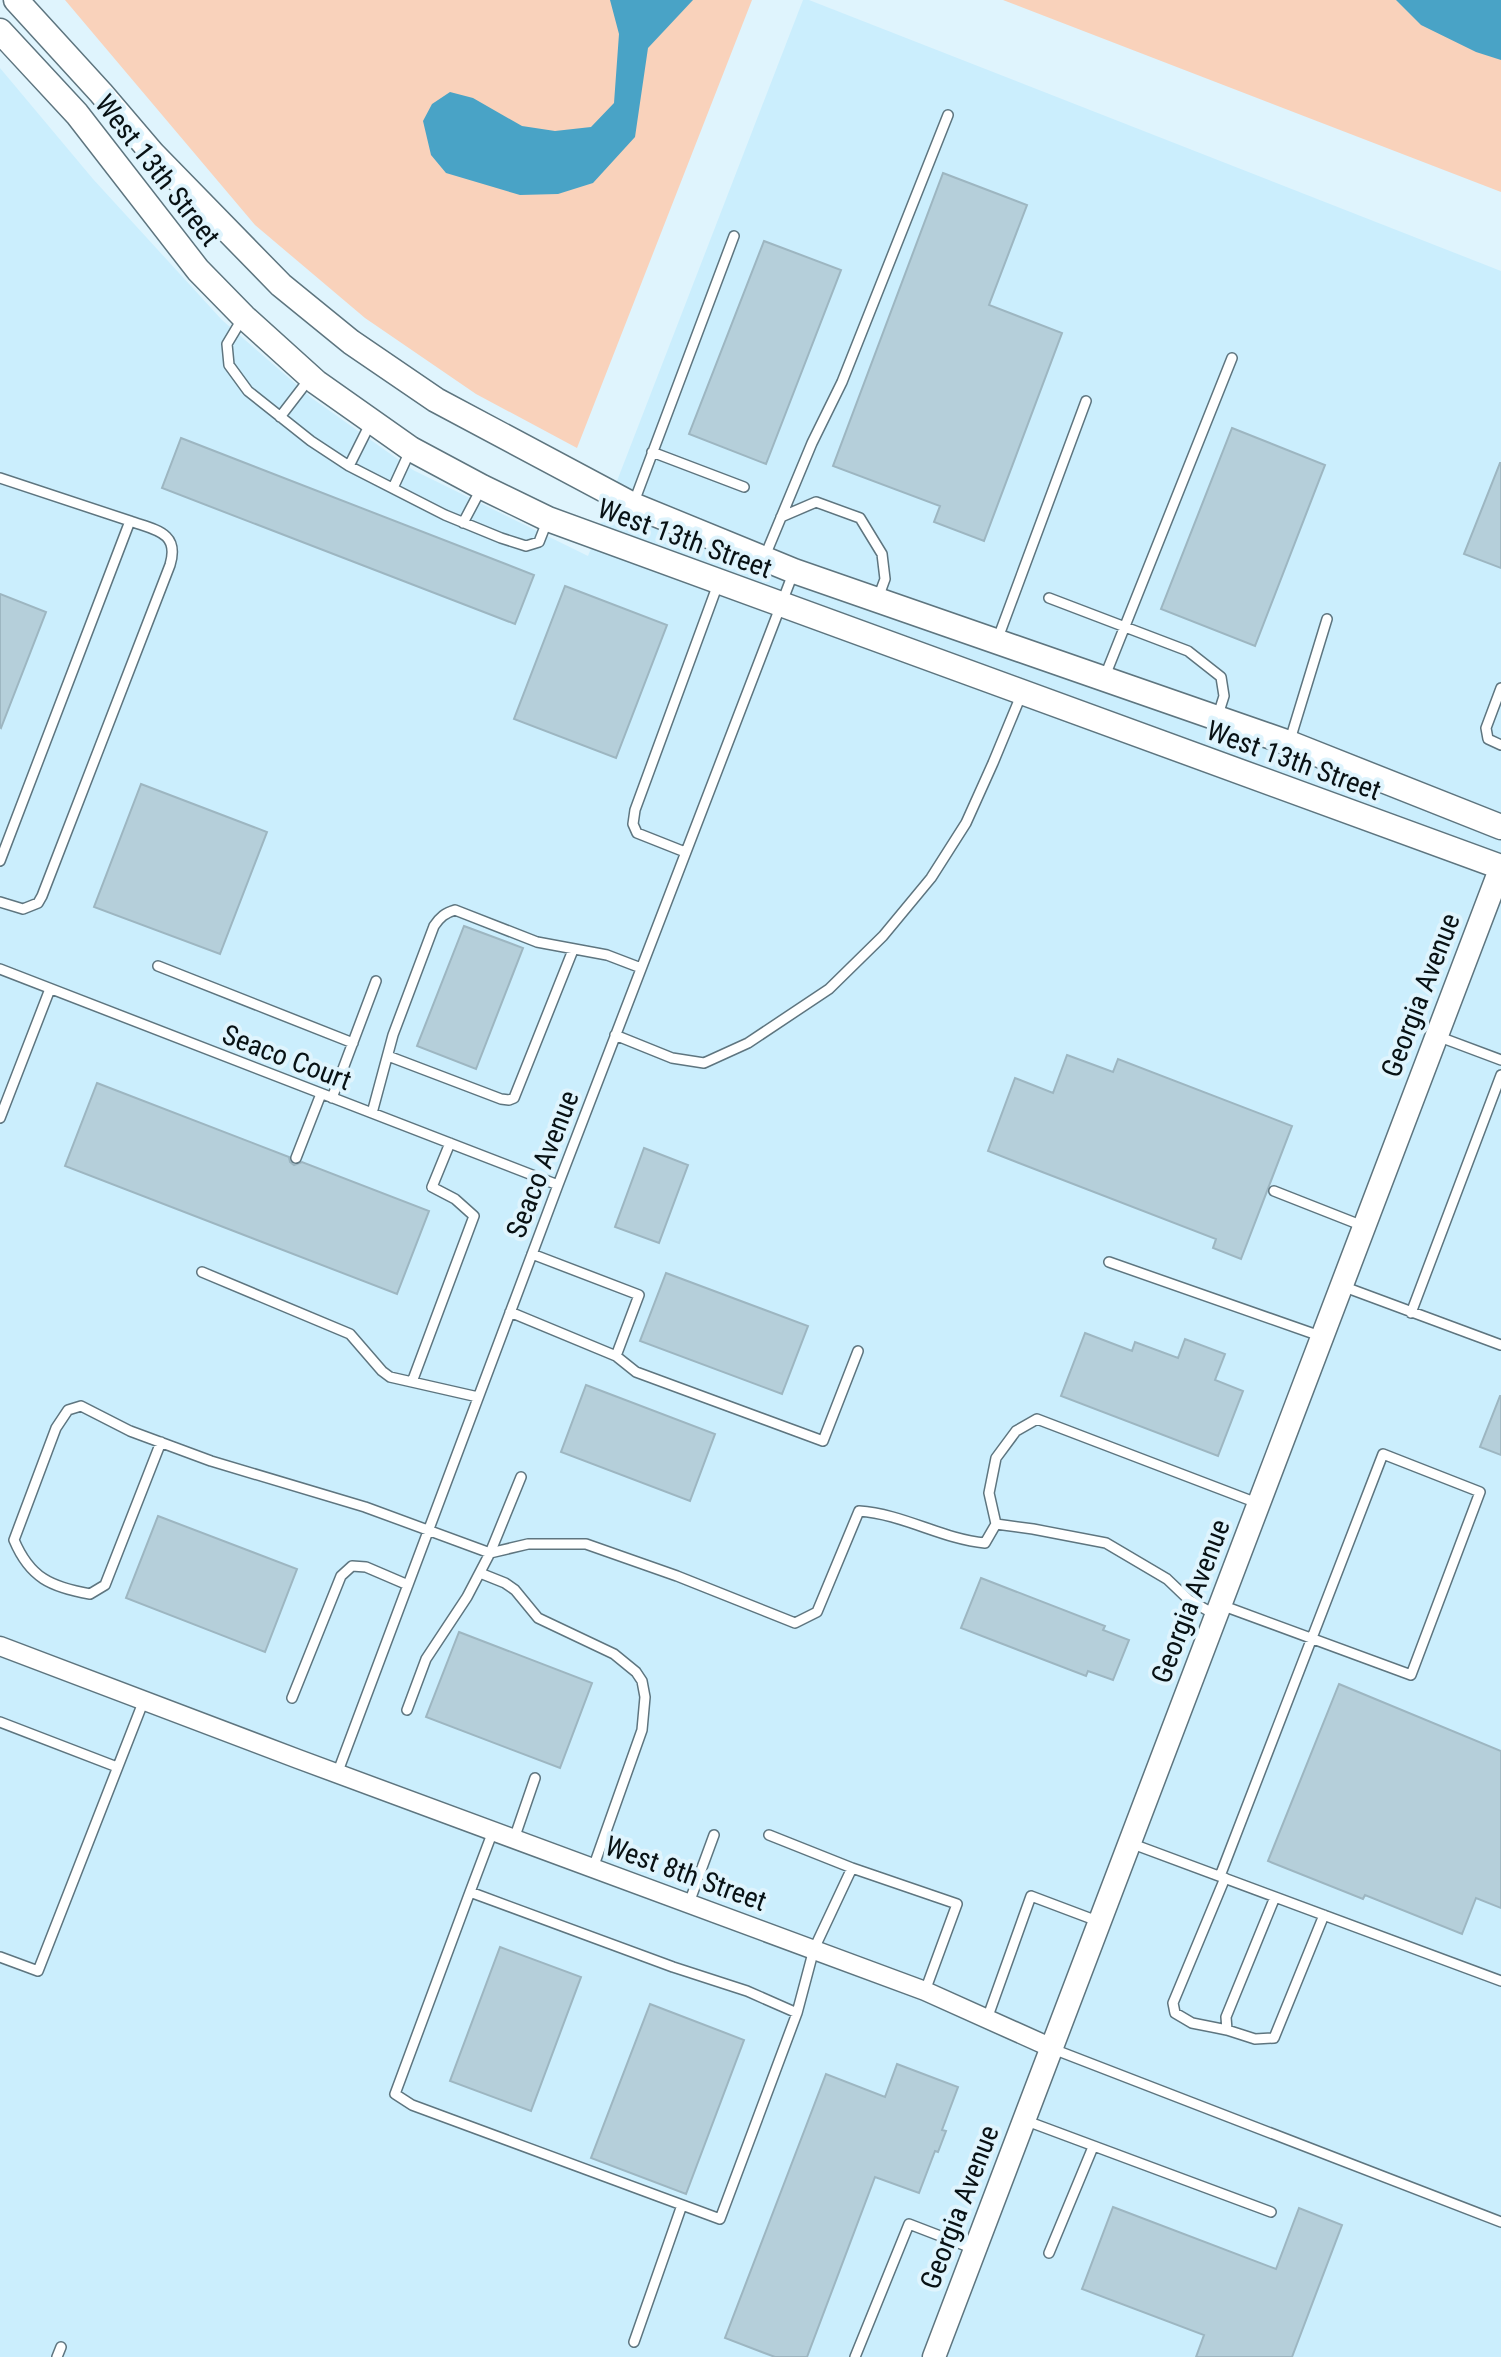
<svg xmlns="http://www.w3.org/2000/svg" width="1501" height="2357" font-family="'Roboto Condensed',sans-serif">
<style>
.built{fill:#cbeefd}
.green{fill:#f9d2bb}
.water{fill:#49a3c6}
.building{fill:#b5cfda;stroke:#9db6c1;stroke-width:2}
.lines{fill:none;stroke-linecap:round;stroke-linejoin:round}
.service-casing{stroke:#5e757f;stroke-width:12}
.minor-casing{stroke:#5e757f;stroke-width:21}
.tertiary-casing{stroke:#5e757f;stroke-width:25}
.secondary-casing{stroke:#5e757f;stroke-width:27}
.service{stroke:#fff;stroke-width:9}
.minor{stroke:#fff;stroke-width:18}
.tertiary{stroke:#fff;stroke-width:22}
.secondary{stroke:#fff;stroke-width:24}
.labels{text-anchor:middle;stroke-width:8;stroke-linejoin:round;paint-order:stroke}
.street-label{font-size:28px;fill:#081114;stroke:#dff4fd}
</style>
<rect width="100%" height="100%" fill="#dff4fd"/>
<path class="built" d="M803,0H809L1501,271V2357H0V68L93,179L222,320L313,399L413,470L588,556Z"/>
<path class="green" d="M65,0H752L577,448L476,394L365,318L255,225Z
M1003,0H1501V192Z"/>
<path class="water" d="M610,0H693L648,48L635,137L593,183L558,194L520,195L446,173L431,155L423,121L432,104L450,92L473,98L522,126L555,131L591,127L614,103L619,34Z
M1396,0H1501V60L1476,52L1421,25Z"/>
<path class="building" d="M943,173L1027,205L989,305L1062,333L984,541L934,522L940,506L833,466Z
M764,241L841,270L766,464L689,434Z
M1232,428L1325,465L1255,646L1161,609Z
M181,438L534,575L515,624L162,488Z
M1500,463H1501V568L1464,554Z
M565,586L667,625L616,758L514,719Z
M0,594L46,612L1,728L0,727Z
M141,784L267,832L220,954L94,907Z
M464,926L523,948L476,1069L417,1046Z
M1067,1055L1113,1072L1118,1059L1292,1126L1241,1259L1213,1248L1216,1239L988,1151L1015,1078L1053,1093Z
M97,1083L289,1157L290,1162L294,1165L302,1162L429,1211L397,1294L65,1166Z
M644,1148L688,1165L659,1243L615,1227Z
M666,1273L808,1326L782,1394L640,1341Z
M1085,1333L1132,1351L1135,1342L1178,1358L1185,1339L1225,1354L1215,1380L1243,1391L1218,1456L1061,1396Z
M586,1385L715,1434L690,1501L561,1452Z
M1500,1396H1501V1455L1480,1447Z
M158,1516L297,1569L265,1652L126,1598Z
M981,1578L1105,1626L1103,1630L1129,1640L1113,1680L1088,1671L1086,1676L961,1628Z
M459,1632L592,1683L560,1768L426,1717Z
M1339,1684L1501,1751V1908L1476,1898L1462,1934L1365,1895L1363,1899L1268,1861Z
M500,1947L581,1977L531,2111L450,2081Z
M650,2004L744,2040L686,2194L591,2158Z
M897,2064L958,2087L942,2130L946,2131L938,2152L935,2151L919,2193L875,2177L807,2357H775L725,2338L826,2074L885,2097Z
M1113,2207L1276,2269L1299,2208L1342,2225L1292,2357H1196L1204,2335L1082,2289Z"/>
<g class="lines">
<defs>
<path id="service" d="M242,319L227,344L229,365L248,391L311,441L349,466L445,515L501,538L526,546L539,542L548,519
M280,417L310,378
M652,452L744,487
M349,466L371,422
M0,478L130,521L0,861
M393,488L410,451
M634,502L734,236
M781,517L816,502L860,518L882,554L885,579L878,598
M463,523L482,487
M765,556L812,443L842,382L948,115
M1049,598L1188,651L1221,677L1224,696L1218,715
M998,638L1086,401
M1105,676L1232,358
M1501,688L1486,728L1488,739L1501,745
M1290,740L1327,619
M685,852L637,833L633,824L635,810L718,584
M0,902L23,909L38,903L42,896L170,565C180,532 155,530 130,521
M158,966L353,1043
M0,969L558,1185
M615,1035L672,1058L704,1063L748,1043L829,989L883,936L931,878L966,823L993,763L1022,693
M1437,1036L1501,1060
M388,1056L501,1099L509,1100L514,1098L573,950
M332,1098L376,981
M372,1113L393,1035L434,926C440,917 445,913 455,910L537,942L607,955L641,968
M0,1118L50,989
M296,1158L321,1094
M1274,1191L1363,1226
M532,1254L639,1295L616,1356
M1109,1262L1320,1336
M202,1272L350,1334L382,1371L390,1377L478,1397
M1342,1286L1501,1345
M510,1312L616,1356L636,1372L823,1441L858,1351
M1411,1313L1501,1075
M412,1382L474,1216L455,1199L432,1187L450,1143
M161,1442L105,1585L90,1594C51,1587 30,1578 14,1540L56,1428L68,1410L81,1406L130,1431L211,1461L365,1507L490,1553L528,1544H586L677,1576L795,1623L817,1612L859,1511C903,1514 942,1539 985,1543L996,1524L1033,1529L1106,1543L1167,1579L1189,1600L1214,1614
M996,1524L989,1493L996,1458L1016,1431L1037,1419L1257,1503
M480,1573L505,1583L515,1590L538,1618L614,1654L636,1672L642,1681L645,1697L642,1730L593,1868
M292,1698L341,1576L352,1566L366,1567L408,1585
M407,1710L426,1659L467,1597L490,1553L521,1477
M0,1722L117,1767
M337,1774L558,1185L794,571
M493,1831L470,1892L673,1967L747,1991L797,2013
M769,1835L852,1868L957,1904L925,1991
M514,1839L535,1778
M1130,1843L1501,1981
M1220,1876L1383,1454L1480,1492L1411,1675L1221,1605
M1225,1878L1173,2003L1175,2013L1192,2023L1227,2030
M470,1892L395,2094L412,2105L720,2219L797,2013L814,1949L852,1868
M1275,1897L1226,2017L1227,2030L1255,2039L1274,2038L1324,1915
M689,1903L714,1835
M0,1957L38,1971L144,1700
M987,2019L1031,1896L1100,1922
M1053,2049L1501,2222
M1024,2120L1271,2212
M1049,2253L1093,2147
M634,2342L682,2205
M57,2357L61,2347
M855,2357L909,2224L974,2249"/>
<path id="minor" d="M0,1646L298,1759L925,1991L1052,2048"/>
<path id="tertiary" d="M934,2357L1501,867"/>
<path id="secondary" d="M16,0L101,93L153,154L281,285L351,342L436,400L633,505L794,571L1289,743L1501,827
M0,31L77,114L198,270L244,317L316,382L411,449L482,487L548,519L1501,867"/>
</defs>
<use href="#service" class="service-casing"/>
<use href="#minor" class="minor-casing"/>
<use href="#tertiary" class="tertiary-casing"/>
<use href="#secondary" class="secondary-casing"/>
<use href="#service" class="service"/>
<use href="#minor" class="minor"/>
<use href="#tertiary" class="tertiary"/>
<use href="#secondary" class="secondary"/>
</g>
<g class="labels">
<g class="street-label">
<text transform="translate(158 170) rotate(52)" y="10">West 13th Street</text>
<text transform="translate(685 538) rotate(20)" y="10">West 13th Street</text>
<text transform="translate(1294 760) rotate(20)" y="10">West 13th Street</text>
<text transform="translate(1420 995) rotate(-69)" y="10">Georgia Avenue</text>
<text transform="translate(287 1057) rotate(21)" y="10">Seaco Court</text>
<text transform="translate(542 1164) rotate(-69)" y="10">Seaco Avenue</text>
<text transform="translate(1190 1601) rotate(-69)" y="10">Georgia Avenue</text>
<text transform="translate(686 1873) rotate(20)" y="10">West 8th Street</text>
<text transform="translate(959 2207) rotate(-69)" y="10">Georgia Avenue</text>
</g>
</g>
</svg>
